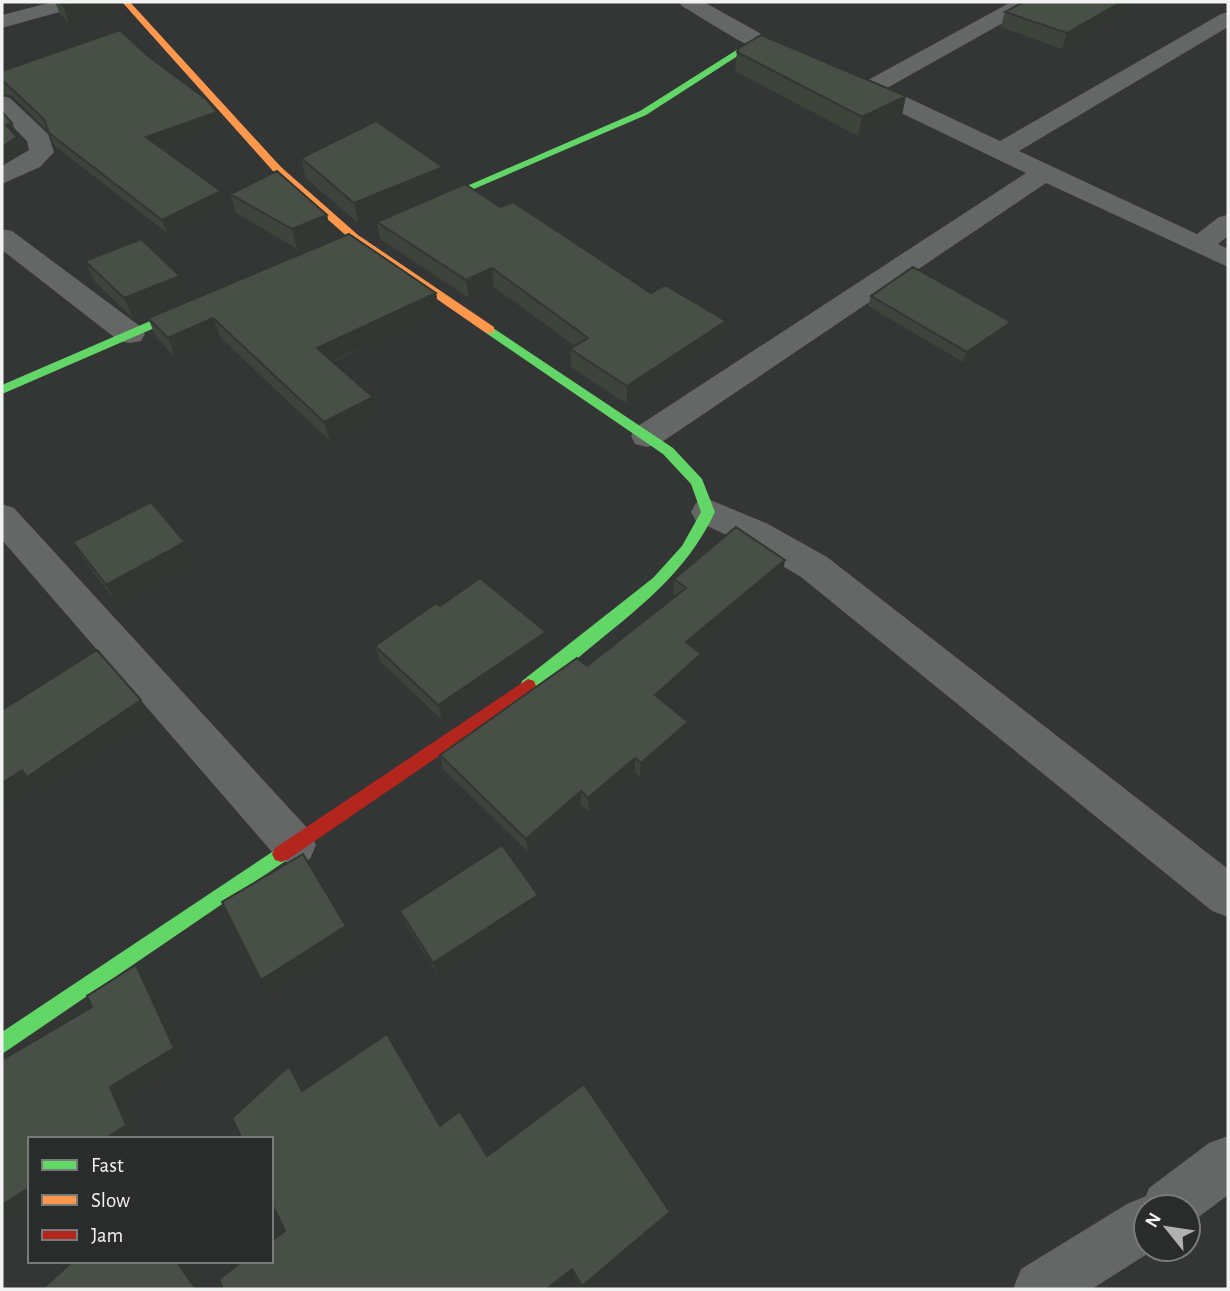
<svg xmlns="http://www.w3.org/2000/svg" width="1230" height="1291" font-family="'Alegreya Sans',sans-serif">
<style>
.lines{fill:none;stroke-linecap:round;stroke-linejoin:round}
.street{fill:#656666;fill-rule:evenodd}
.fast{fill:#63d668;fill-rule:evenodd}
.slow{fill:#ff974d;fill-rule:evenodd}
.jam{fill:#b3261e;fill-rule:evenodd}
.wall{fill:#3d443c}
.shaded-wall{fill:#323731}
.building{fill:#474f46;stroke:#323731;stroke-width:2}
</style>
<rect width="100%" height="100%" fill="#343535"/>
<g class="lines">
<path class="street" d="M52,2H84L81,6L2,28V15Z
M679,2H704L765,36L803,53L806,58L803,63C778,69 706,20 682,6Z
M1011,2H1036L1033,6L887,88L1000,141L1221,14L1228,12V27L1019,151L1197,234L1219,217L1228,215V236L1218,244L1228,249V267L1046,183L659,444L647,447L635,444L631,436L635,428L1026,173L849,88L846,83L849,78L857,76L868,80Z
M2,96L10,98L48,134L54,152L40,167L2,184V166L29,150L27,141L2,116Z
M2,229L12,231L141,327L145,334L141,341L130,343L119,341L2,250Z
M708,499L768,524L827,557L1228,869V917L1212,911L801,577L742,542L696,521L691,512L696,503Z
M2,504L14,508L310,831L316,845L310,859L294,865L278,859L2,540Z
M1228,1136V1195L1188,1225V1207H1146V1249H1155L1092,1289H1013L1021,1269L1127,1204L1146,1196L1149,1188L1209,1143Z"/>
<path class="fast" d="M754,39L761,41L646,115L425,210L416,208L640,111Z
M199,300L203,301V307L2,394V385Z
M490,326L673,448L702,479L715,512C686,574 636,610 585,652C568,666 548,686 528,693L522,691L520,686L522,681L653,578L682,546L701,512L691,484L663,454L486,333V327Z
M281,846L287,848L290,854L287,860L2,1054V1032Z"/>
<path class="slow" d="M122,2H130L281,167L358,235L494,327V333H486L350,239L273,171Z"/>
<path class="jam" d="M528,679L534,681L536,686L534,691L287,860L281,862L275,860L272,854L275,848Z"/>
</g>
<path class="wall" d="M55,2H116L119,9L69,23L60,14Z
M1142,2L1062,49L1001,27L1005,12Z
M737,52L906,96L902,115L858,136L735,71Z
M148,56L217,112L221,125L160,146L221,191L225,204L167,233L55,146L48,131L11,95L2,94V71Z
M301,158L443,167L445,186L358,223L306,178Z
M230,194L327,215L331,234L297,249L236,213Z
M500,207L651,293L725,339L627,404L571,367L570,349L575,346L494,287L469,298L380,239L377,222Z
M85,261L180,276L187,296L133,318L94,281Z
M436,293L439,312L333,362L378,416L330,441L220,337L175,357L156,337L148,318Z
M871,296L1007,332L963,362L868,306Z
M73,542H185L194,562L117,604L85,561Z
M785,560L782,576L694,649L700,669L663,702L686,736L640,777L635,772L589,812L581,805L528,852L443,769L440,755L587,666L676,596L673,594L674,579Z
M440,606L546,632L547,647L442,720L380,661L375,646Z
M538,895L540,909L439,976L406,925L400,911Z
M299,1077L305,1089L440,1126L487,1156L668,1219L585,1289H582L573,1274L285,1231Z"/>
<path class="shaded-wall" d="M74,2H116L119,9L69,23L63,5Z
M1121,2H1142L1062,49L1067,33Z
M906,96L902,115L858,136L862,117Z
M217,112L221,125L150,150L146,137Z
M12,123L18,136L12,138L6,125Z
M17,137L23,150L2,164V147Z
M443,167L445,186L358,223L354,203Z
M221,191L225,204L167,233L162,220Z
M327,215L331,234L297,249L292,229Z
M492,268L494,287L469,298L466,280Z
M180,276L187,296L133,318L124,298Z
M436,293L439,312L322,366L317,348Z
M213,318L220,337L175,357L168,338Z
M726,321L725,339L627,404V386Z
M1011,322L1007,332L963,362L967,352Z
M373,397L378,416L330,441L324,422Z
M185,542L194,562L117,604L106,585Z
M785,560L782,576L684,657L686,642Z
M546,632L547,647L442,720L438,705Z
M701,654L700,669L654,710L655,695Z
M141,700L152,717L41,792L35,786L2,809V783L22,770Z
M688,722L686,736L640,777L641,763Z
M635,758V772L589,812L588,798Z
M581,791V805L528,852L526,839Z
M538,895L540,909L439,976L433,963Z
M346,926L354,940L271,993L261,980Z
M136,965L149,977L187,1059L125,1097L140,1134L133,1139H105L110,1087Z
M289,1066L299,1077L311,1101L302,1091Z
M30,1187V1206L2,1224V1205Z
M670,1212L668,1219L585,1289H583L582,1286Z
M176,1261H187L206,1289H196Z
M572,1269L573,1274L555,1289H547Z"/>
<path class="building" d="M59,2H74L63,5Z
M1023,2H1121L1067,33L1005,12Z
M120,30L148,56L206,99L217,112L146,137L221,191L162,220L49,133L44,119L5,83L2,82V71Z
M761,35L906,96L862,117L737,52L739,48Z
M2,112L12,123L6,125L17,137L2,147Z
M376,121L443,167L354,203L301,158Z
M277,171L327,215L292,229L230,194Z
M465,184L500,207L513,202L651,293L665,285L726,321L627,386L570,349L588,338L492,268L466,280L377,222Z
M349,234L436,293L317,348L373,397L324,422L213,318L168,338L148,318Z
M141,239L180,276L124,298L85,261Z
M913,267L1011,322L967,352L871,296Z
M151,502L185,542L106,585L73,542Z
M736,527L785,560L686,642L701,654L655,695L688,722L641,763L635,758L588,798L581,791L526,839L440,755L577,658L587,666L686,588L674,579Z
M480,578L546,632L438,705L375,646L436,603L440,606Z
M97,650L141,700L27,777L22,770L2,783V710Z
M502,845L538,895L433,963L400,911Z
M303,854L346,926L261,980L222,902Z
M136,965L174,1048L110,1087L126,1125L105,1139H30V1187L2,1205V1060L92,1007L87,996Z
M387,1034L440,1126L460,1111L487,1156L584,1084L670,1212L582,1286L572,1269L547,1289H223L219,1279L243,1261H271V1241L285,1231L271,1202V1139H242L232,1118L289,1066L302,1091Z
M73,1261H176L196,1289H42Z"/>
<rect width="1230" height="1291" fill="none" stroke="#f1f2f1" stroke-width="7"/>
<rect x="28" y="1137" width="245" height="126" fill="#292c2b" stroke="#797b7a" stroke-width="2"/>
<rect x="42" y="1160" width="35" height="10" fill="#63d668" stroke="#797b7a" stroke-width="2"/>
<text x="91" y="1172" font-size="21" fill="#f1f2f1">Fast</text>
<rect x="42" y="1195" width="35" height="10" fill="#ff974d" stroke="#797b7a" stroke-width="2"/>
<text x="91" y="1207" font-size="21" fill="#f1f2f1">Slow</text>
<rect x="42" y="1230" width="35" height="10" fill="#b3261e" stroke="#797b7a" stroke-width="2"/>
<text x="91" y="1242" font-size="21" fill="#f1f2f1">Jam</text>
<g transform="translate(1167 1228) rotate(300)"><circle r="33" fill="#292c2b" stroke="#797b7a" stroke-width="2"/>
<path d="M0-5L12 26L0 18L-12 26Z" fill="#afb0af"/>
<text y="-10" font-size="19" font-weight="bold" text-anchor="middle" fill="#f1f2f1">N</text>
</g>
</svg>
